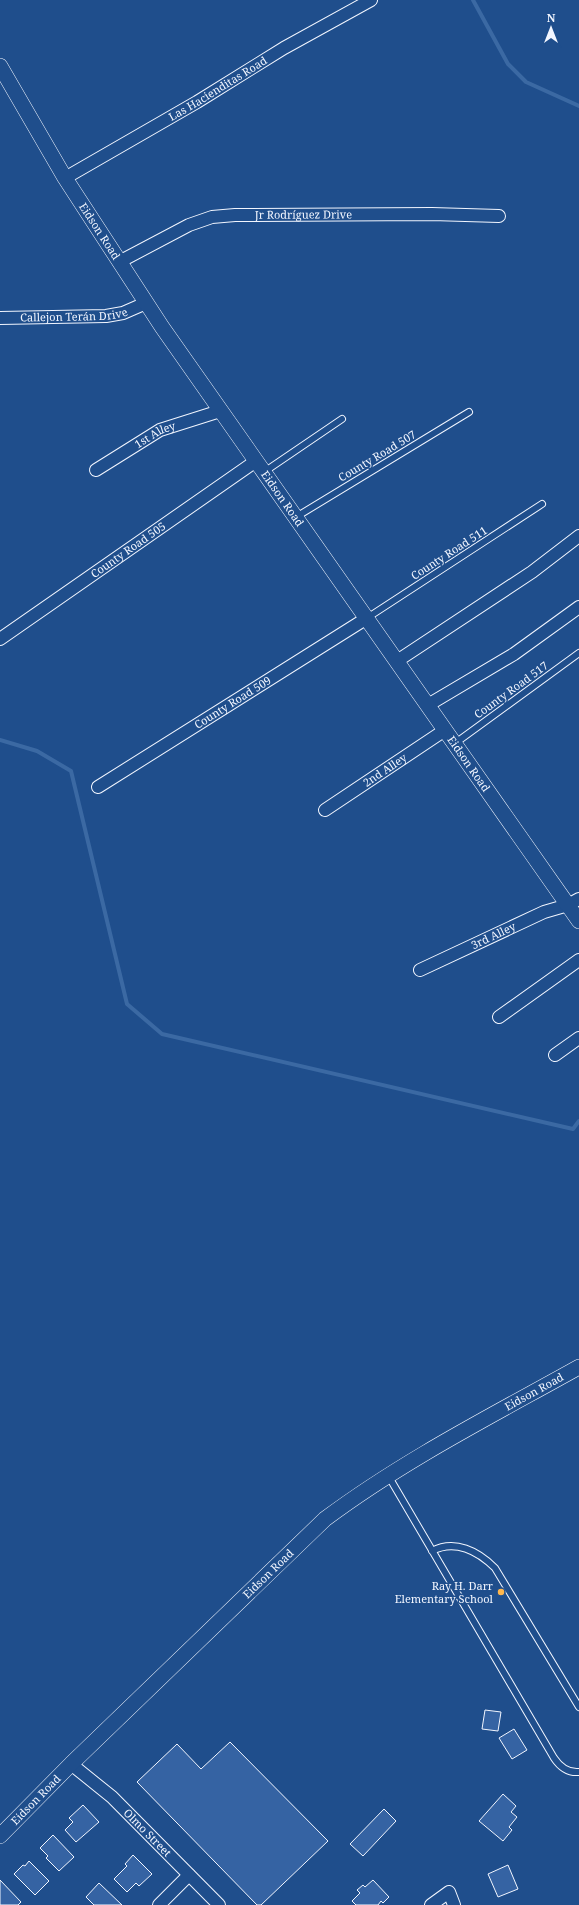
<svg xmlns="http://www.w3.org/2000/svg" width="579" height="1905" font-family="'Noto Serif',serif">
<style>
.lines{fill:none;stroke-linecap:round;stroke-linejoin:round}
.stream{stroke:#3b69a3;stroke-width:4}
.building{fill:#3563a3;stroke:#f2f6ff}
.service-casing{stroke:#f2f6ff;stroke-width:8}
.minor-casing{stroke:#f2f6ff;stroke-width:14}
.tertiary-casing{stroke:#f2f6ff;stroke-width:16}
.service{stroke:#1f4e8c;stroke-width:6}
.minor{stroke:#1f4e8c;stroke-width:12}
.tertiary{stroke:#1f4e8c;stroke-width:15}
.poi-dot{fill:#ffb74d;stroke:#1f4e8c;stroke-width:1.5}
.labels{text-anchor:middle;stroke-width:3;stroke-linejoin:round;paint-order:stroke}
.street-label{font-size:11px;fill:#f2f6ff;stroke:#1f4e8c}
.poi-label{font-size:11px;fill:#f2f6ff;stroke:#1f4e8c;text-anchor:end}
</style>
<rect width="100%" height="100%" fill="#1f4e8c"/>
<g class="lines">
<path class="stream" d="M473,0L508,64L526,82L579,106
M0,740L37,751L71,771L127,1004L162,1034L573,1129L579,1121"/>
</g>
<path class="building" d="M485,1710L501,1712L498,1731L482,1729Z
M514,1729L527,1750L512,1759L499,1738Z
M230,1742L328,1841L261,1905H257L137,1782L177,1744L201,1769Z
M503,1794L516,1806L511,1812L517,1817L509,1827L512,1830L503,1841L479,1821Z
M83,1805L99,1822L76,1842L65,1830L73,1822L69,1818Z
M384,1809L396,1821L363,1856L350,1844Z
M53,1835L74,1857L59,1871L46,1858L48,1856L40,1848Z
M133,1855L152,1874L139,1886L136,1883L127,1892L114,1879L127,1866L125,1864Z
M29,1861L49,1881L35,1895L14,1874L23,1865L25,1866Z
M508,1865L518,1889L498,1897L488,1874Z
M0,1880L21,1902L18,1905H0Z
M373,1880L389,1897L383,1903L381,1901L378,1905H356L352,1901L360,1893L357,1890L363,1885L365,1887Z
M99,1883L122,1905H94L86,1897Z"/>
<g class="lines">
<defs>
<path id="service" d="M264,472L342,419
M296,517L469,412
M367,618L542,504
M454,744L579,653
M389,1477L554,1758C560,1767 568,1773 579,1772
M432,1551C455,1539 478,1551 495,1568L579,1707"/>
<g id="minor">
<path id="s1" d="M65,178L197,102L284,48L371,0"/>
<path id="s2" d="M119,262L189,225L212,217L235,215L432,214L499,216"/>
<path id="s3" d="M0,318L106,316L123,313L146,303"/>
<path id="s4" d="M96,470L160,430L220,411"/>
<path id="s5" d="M0,639L256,461"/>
<path d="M397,661L532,572L579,536"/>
<path d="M428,705L514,654L579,607"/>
<path id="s6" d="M98,787L367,618"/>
<path id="s7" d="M325,810L445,730"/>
<path id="s8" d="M420,970L544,912L568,905L579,899"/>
<path d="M499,1017L579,960"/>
<path d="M555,1055L579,1038"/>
<path id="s9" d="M71,1764L112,1797L219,1905"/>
<path d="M159,1905L189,1875"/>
<path d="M431,1905L449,1892L454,1905"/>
</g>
<g id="tertiary">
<path id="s10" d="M0,66L65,178L162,327L579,921"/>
<path id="s11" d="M0,1836L71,1764L325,1519C404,1460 493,1415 579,1367"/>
</g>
</defs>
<use href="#service" class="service-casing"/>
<use href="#minor" class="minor-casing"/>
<use href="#tertiary" class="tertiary-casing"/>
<use href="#service" class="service"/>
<use href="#minor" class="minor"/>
<use href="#tertiary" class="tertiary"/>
</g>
<circle class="poi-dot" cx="501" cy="1592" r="4"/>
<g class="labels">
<g class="street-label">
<text dy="4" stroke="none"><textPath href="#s1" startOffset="177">Las Hacienditas Road</textPath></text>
<text dy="4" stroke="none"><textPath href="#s2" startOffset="195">Jr Rodríguez Drive</textPath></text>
<text dy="4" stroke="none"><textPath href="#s10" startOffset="193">Eidson Road</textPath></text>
<text dy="4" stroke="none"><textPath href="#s3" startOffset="74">Callejon Terán Drive</textPath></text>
<text dy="4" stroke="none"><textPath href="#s4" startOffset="69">1st Alley</textPath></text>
<text transform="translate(377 456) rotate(-31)" y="4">County Road 507</text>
<text dy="4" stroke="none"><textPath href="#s10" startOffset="517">Eidson Road</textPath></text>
<text dy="4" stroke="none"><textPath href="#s5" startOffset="156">County Road 505</textPath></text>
<text transform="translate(449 553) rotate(-33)" y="4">County Road 511</text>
<text transform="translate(511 690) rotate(-36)" y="4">County Road 517</text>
<text dy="4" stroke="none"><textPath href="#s6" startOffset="159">County Road 509</textPath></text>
<text dy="4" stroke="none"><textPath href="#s10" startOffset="841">Eidson Road</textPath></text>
<text dy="4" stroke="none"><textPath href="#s7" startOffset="72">2nd Alley</textPath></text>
<text dy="4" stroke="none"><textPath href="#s8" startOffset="81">3rd Alley</textPath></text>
<text dy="4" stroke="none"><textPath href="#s11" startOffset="699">Eidson Road</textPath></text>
<text dy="4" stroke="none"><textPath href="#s11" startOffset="375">Eidson Road</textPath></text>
<text dy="4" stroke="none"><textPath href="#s11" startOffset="51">Eidson Road</textPath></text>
<text dy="4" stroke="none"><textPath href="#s9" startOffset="103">Olmo Street</textPath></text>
</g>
<g class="poi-label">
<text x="493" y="1590">Ray H. Darr<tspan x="493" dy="13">Elementary School</tspan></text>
</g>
</g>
<g transform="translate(551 28)" stroke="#1f4e8c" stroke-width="3" paint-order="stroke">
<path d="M0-3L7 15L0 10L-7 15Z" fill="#f2f6ff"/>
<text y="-6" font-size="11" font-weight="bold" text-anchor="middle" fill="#f2f6ff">N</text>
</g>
</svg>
